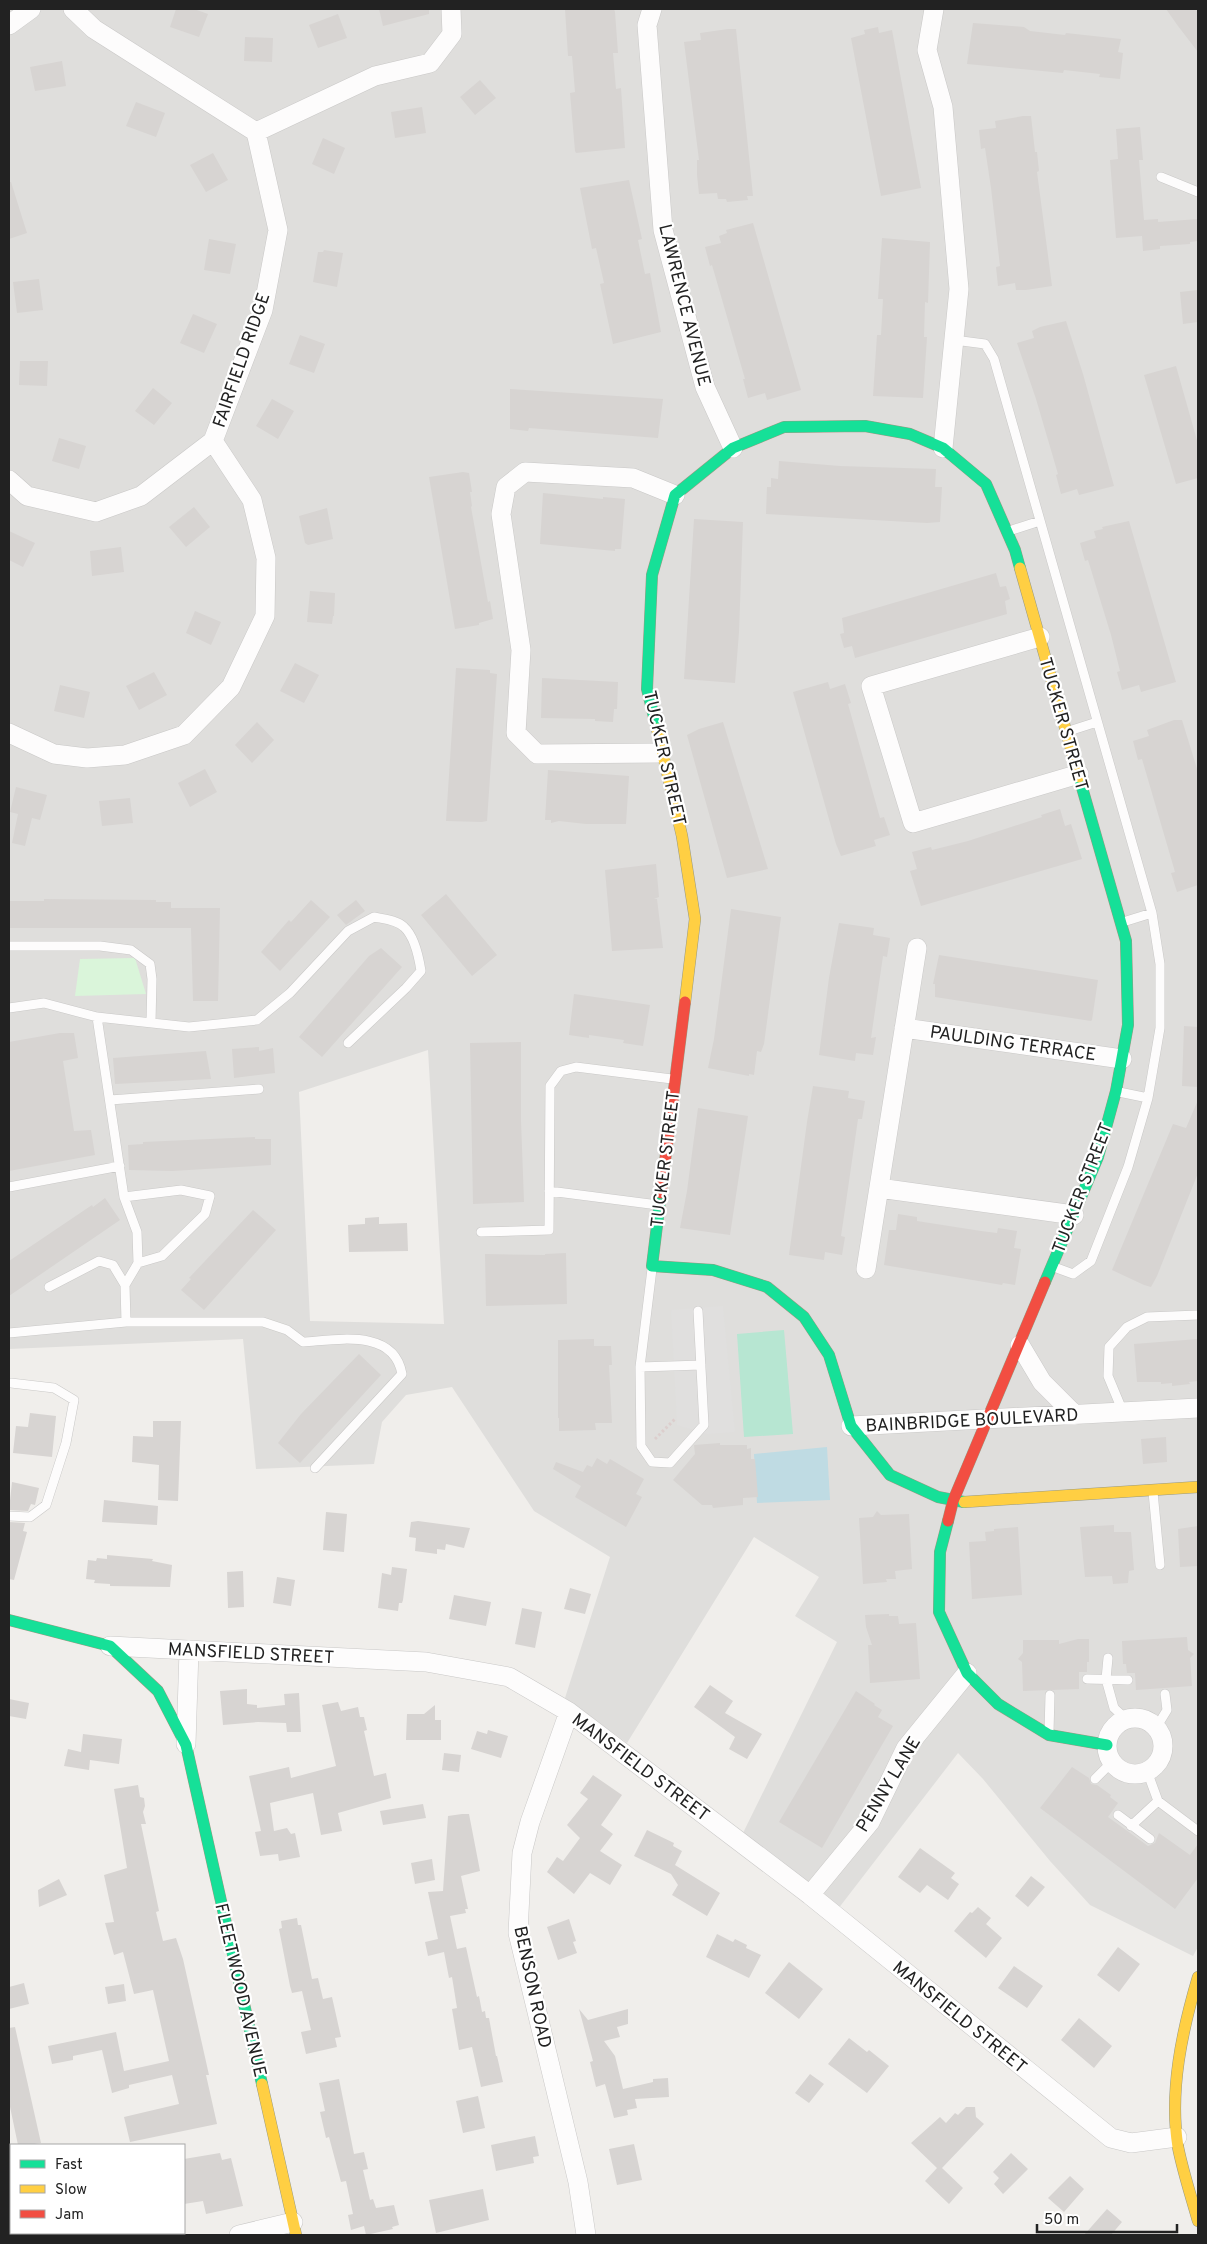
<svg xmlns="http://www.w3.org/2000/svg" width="1207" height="2244" font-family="Overpass,sans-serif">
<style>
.residential{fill:#dfdedc;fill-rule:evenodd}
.park{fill:#daf5da}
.pitch{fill:#b7e6d2}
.parking{fill:#e0dfde}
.water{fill:#bfdbe3}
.building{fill:#d7d4d2}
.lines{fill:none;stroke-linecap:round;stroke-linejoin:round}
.lane-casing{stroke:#c9c8c7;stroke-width:10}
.street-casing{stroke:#c9c8c7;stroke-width:20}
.fast-casing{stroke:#999a82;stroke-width:12}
.slow-casing{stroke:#999a82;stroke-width:12}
.jam-casing{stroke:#999a82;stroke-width:12}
.path{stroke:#dccecd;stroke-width:3;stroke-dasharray:2.5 2.5;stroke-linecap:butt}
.lane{stroke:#fdfcfc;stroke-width:9}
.street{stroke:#fdfcfc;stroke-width:19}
.fast{stroke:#16e098;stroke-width:11}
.slow{stroke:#ffcf43;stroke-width:11}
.jam{stroke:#f24e42;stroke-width:11}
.labels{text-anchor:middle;stroke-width:4.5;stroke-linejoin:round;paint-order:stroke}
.street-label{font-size:18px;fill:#222;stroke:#fff}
</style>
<rect width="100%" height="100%" fill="#f0eeeb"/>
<path class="residential" d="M9,9H1198V1947L1193,1956L1090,1905L1050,1861L983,1779L958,1753L838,1909L743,1833L837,1642L795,1616L819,1577L754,1537L627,1743L565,1698L610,1557L534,1511L452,1387L406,1395L382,1422L374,1464L256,1469L243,1339L9,1349ZM428,1050L444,1324L310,1321L299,1092Z"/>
<path class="park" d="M135,958L146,994L75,996L80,959Z"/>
<path class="pitch" d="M784,1330L793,1434L744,1437L737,1334Z"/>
<path class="parking" d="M723,1306L735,1432L707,1434L677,1425L671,1310Z"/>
<path class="water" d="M827,1447L830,1500L757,1503L754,1454Z"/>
<path class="building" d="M176,9H194L208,14L199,37L170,27Z
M379,9H429V14L383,26Z
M565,9H614L615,12L618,53H613L616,89L621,88L625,148L576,153L575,151L570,93L575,92L572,56H568Z
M1166,9H1198V52L1178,26Z
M338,14L347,38L318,48L309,25Z
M973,23L1024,27L1030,31L1065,35L1066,33L1121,39L1118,52L1123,53L1120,79L1099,77L1100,74L1064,70L1063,73L967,64Z
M878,27L879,33L892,30L921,188L881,196L851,38L865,34L864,30Z
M728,29H736L753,196H747L748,200L727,202L726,199H718L717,193L699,194L697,175V160H699L684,42L701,40L700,33Z
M245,37L273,38L272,62L244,61Z
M62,61L66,86L35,91L30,67Z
M480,80L496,98L475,115L460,97Z
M136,102L165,113L156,137L126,126Z
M422,107L426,133L395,138L391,112Z
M1023,116H1031L1035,152H1037L1039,171L1037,172L1052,286L1026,290H1016L1015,283L998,286L996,267L1000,266L991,188L985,148L981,149L979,130L996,128L995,121Z
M1140,127L1143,160H1139L1144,220L1158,219V222L1198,219V241L1190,242V244L1160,246V249L1143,251L1142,236L1116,238L1110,160L1118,159L1116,129Z
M323,138L345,148L334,174L312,164Z
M213,153L228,180L206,192L190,165Z
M629,180L642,239L638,240L645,274L650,273L661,332L613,344L600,284L604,283L596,248L592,249L580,188Z
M9,182H11L27,233L9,239Z
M753,223L801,390L767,400L765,393L748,398L743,379H745L712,265L710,266L705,247L721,243L719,236L727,233L726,230Z
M882,238L930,242L928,303L925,302L924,337H927L923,398L873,396L877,335H881L883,299H878Z
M209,239L236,244L230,274L204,270Z
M324,250L343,253L337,287L313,282L318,252H323Z
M39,279L43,310L17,313L13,282Z
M1198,290V322L1183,324L1180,292Z
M193,314L217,324L204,353L180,343Z
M1066,321L1083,374L1114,486L1079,495L1077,489L1061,494L1056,475L1058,474L1036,399L1017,343L1034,338L1032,331L1040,327Z
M300,335L325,344L314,373L289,364Z
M20,361H48L47,386L19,385Z
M1176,366L1198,444V478L1176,484L1144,375Z
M153,388L172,403L154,425L135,411Z
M510,389L663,399L658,438L529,428L528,431L510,429Z
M272,399L294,411L278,439L256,426Z
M59,438L86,446L79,469L52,461Z
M779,461L840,466L936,469L935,487H942L940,522L927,523L766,514L767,487H771V478L778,479Z
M463,472L469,473L472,492H470L472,506L471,507L488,602L490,601L493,619L479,623V625L455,629L429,477Z
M543,493L603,499V497L625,499L621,549H615V551L540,544Z
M194,507L210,527L186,547L169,527Z
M327,508L333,539L308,545L305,543L299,516Z
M694,519L743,522L739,632L735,683L684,679Z
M1129,521L1176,682L1141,692L1139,685L1122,690L1117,672L1120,671L1111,635L1088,560L1085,561L1080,543L1096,538L1094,531L1103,529L1102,527Z
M9,531L35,543L23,567L9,560Z
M121,547L124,572L92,576L90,551Z
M996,573L1000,587L1006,586L1010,599L1005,601L1007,614L855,658L852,646L844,648L840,634L844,633L842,618Z
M310,591L335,593L334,616H333L332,624L307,622Z
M195,611L221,622L211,645L186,633Z
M295,663L319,675L304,703L280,691Z
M456,668L490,670V673L497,674L487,821L482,822L446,821Z
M154,672L167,695L139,710L126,686Z
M542,678L618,682L617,709H614L613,722L595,721V719L541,718Z
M828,682L830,689L845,684L851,703L848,704L880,818L884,817L890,835L874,840L876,846L841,856L836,844L793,692Z
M60,685L90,692L84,718L54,711Z
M1174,720H1182L1198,772V885L1177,892L1171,873L1175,872L1142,759L1138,760L1133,741L1149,736L1147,730Z
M257,722L274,740L252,763L235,745Z
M723,722L768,869L727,878L687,735L699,729Z
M205,769L217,792L190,807L178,783Z
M548,770L629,776L626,824H586L559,821L551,823V820H545Z
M16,787L47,795L40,820L32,818L25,846L12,843L18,814L10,812Z
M130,798L133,823L102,826L99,801Z
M1060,809L1065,826L1071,824L1082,859L921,906L910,871L917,869L912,852L931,847L932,850L968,841L1042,817L1041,815Z
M656,864L659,897L654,899H657L663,948L612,951L605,870Z
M446,894L497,955L472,976L421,915Z
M44,899L156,900V902H171V908H220L218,1001H193L191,928H9V901H44Z
M311,900L330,917L280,971L261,952L289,920L291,922Z
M356,900L365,911L346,925L337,915Z
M731,909L781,917L764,1044L761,1052L757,1051L754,1075L749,1074V1076L708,1068L714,1039Z
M839,923L874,928L873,935L890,938L887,957L883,956L871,1038L876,1037L873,1055L856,1053L855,1061L819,1055L829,978Z
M381,948L402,967L322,1057L299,1037L369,956Z
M939,955L1098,980L1092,1020L1091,1021L935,997V984H933Z
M574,994L650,1005L643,1046L623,1043L624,1040L589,1035V1038L569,1035Z
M1184,1026L1198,1027V1087L1182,1086Z
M60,1033H74L78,1058L63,1061L74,1131L91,1130L95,1155L9,1171V1042Z
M521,1042V1121L524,1202L473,1204L470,1043Z
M259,1047V1051L273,1048L275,1073L234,1078L232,1049Z
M206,1051L211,1079L115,1084L113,1058Z
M813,1086L849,1091L848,1098L865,1101L862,1119H858L844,1216L841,1236L845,1237L842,1255L825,1252L824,1260L789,1255L807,1122Z
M1198,1100V1173L1157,1276L1151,1287L1144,1285L1112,1270L1173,1124L1186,1128Z
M698,1108L748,1116L730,1235L680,1228L687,1191Z
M255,1137V1139H271V1165L172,1171L129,1170L128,1145L143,1144V1142Z
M105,1198L120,1220L9,1296V1261L92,1205L93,1207Z
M253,1210L276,1230L204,1310L181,1290L191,1279L189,1278Z
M898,1214L917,1217V1221L981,1231L997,1233L998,1228L1017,1231L1014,1248L1021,1249L1015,1285L1003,1283L1002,1285L884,1265L889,1230H896Z
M379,1217V1224L407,1223L408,1251L349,1252L348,1225L365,1224V1218Z
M566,1253L567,1304L486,1306L485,1254L545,1255V1254Z
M594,1339V1346H611L612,1365H609L612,1423H595L596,1430L559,1431V1418H558V1340Z
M1198,1339V1381L1189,1382L1190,1384L1172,1386V1383L1161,1384V1382H1137L1134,1344Z
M359,1354L381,1375L300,1463L278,1443L301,1414Z
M30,1413L56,1416L52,1457L13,1453L16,1426L28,1427Z
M153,1421H181L178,1501L158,1500L159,1465L132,1462L133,1436L153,1437Z
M1166,1437L1167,1462L1143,1464L1141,1439Z
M720,1443V1445H747V1449L751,1448V1459H755L758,1497L743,1498V1505L713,1508L712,1505H702L673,1480L695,1454L694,1445Z
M597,1458L607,1464L610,1459L644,1479L636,1494L642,1497L626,1527L575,1497L581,1486L553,1469L556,1462L583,1472L587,1465L592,1467Z
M12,1482L39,1488L35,1505L31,1504L28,1511L9,1510Z
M104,1500L158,1506L157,1525L102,1522Z
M877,1511L881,1515L909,1514L912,1569L895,1571L896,1579H886L887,1582L863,1584L859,1518L873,1517Z
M326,1512L347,1514L344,1552L323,1550Z
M418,1521L470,1528L464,1548L446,1544L445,1550L437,1549V1554L415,1551L416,1538L409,1537L411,1522Z
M9,1522L25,1523L23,1531L27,1532L14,1580L9,1579Z
M1114,1525V1532H1131L1134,1570L1129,1571L1128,1583L1113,1584L1112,1576L1085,1577L1080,1527Z
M1198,1526V1566L1180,1567L1178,1529Z
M1018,1527L1022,1595L972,1599L969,1542L986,1541L985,1532L994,1531V1529Z
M107,1555L153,1559L152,1561L172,1565L170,1587L110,1586V1584L94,1583L95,1580L86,1579L88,1560L96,1561L97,1558L107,1559Z
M392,1567L407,1569L403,1600L402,1603H399L398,1611L378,1608L382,1573L391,1575Z
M243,1571L244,1607L228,1608L227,1572Z
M277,1577L295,1580L291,1606L273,1603Z
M570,1588L591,1594L585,1614L564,1609Z
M454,1595L491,1602L486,1626L449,1619Z
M522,1608L542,1612L535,1648L515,1644Z
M889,1614V1616H898L899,1624L916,1623L920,1679L870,1683L868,1645H872L866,1627L865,1615Z
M1187,1637L1188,1650L1194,1654L1190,1658L1192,1686L1136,1690L1135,1673H1127L1126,1664H1123L1122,1641Z
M1078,1639H1089V1662H1087V1672H1079V1689L1023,1691L1022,1662L1018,1659L1023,1653V1640H1059V1644Z
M710,1685L733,1701L725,1713L762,1734L747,1759L729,1749L735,1737L694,1707Z
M247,1689V1704L257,1705V1708L285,1705L284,1694L299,1693L301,1732H287L286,1723L258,1722L223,1725L220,1691Z
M856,1691L875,1704L874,1705L882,1710L878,1717L893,1726L822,1848L779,1822Z
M9,1699L29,1703L26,1719L9,1716Z
M338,1702L341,1711L358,1707L360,1717H364L367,1730L364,1731L374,1776L386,1773L391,1798L338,1813L342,1831L321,1835L313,1793L270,1803L274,1831L287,1828L291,1834L295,1833L300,1857L279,1861L278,1854L260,1856L255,1832L261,1831L249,1776L289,1767L291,1778L336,1766L322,1705Z
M435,1705V1720H441V1740H406L407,1714H424Z
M488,1730L508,1736L501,1758L471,1749L477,1731L487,1734Z
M83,1734L122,1739L119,1764L90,1760L89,1770L64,1766L68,1749L81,1752Z
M444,1753L461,1755L459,1772L442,1770Z
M1072,1767L1089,1778L1091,1784L1097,1785L1111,1795L1110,1797L1118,1803L1108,1817L1148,1846L1155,1843L1159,1833L1190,1855L1198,1844V1878L1175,1909L1040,1808Z
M593,1775L622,1795L601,1825L613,1834L600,1851L622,1865L610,1885L590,1873L574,1894L547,1872L557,1857L563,1861L580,1838L567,1825L588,1799L580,1793Z
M138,1785L140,1797L144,1798L145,1806L143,1812L146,1824H141L159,1911L156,1912L163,1941L176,1938L183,1959L209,2075H206L217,2124L130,2142L124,2117L179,2104L172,2075L129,2085V2088L112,2093L102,2050L73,2056V2060L52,2064L48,2046L116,2032L124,2071L169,2061L153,1990L134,1994L123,1952L114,1955L105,1923L114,1922L104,1875L127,1868L114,1789Z
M423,1804L426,1818L383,1825L380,1811Z
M462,1814H469L480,1871L461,1876L468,1909H465L466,1913L450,1916L457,1949L466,1947L477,1997L479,1996L482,2012L485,2011L486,2018H489L496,2056H497L503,2082L481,2087L472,2047L459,2050L452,2009L457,2008L452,1977L449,1978L444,1952L428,1956L425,1942L438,1939L428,1892L443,1891L448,1816Z
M647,1830L674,1843L673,1846L682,1851L675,1865L720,1893L707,1916L672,1895L678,1885L671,1874L634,1856Z
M920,1848L955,1873L951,1878L959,1884L948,1900L927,1885L920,1893L898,1877Z
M432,1859L435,1880L415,1884L411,1863Z
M1031,1876L1045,1887L1028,1907L1015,1896Z
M59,1879L67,1895L39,1907L38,1890Z
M978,1907L991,1918L986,1924L1002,1938L986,1958L954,1931L970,1912L972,1913Z
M297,1918L298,1925H301L312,1979L318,1978L323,1999L332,1997L341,2037L335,2038L337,2047L306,2054L301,2032L311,2030L302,1991L292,1993L290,1986L279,1929L282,1928L281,1921Z
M569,1919L576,1941L573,1942L577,1953L558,1960L547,1927Z
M717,1934L733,1942L735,1939L747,1945L746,1948L761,1955L749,1978L706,1957Z
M1118,1947L1140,1964L1119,1992L1097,1975Z
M789,1962L823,1989L799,2019L765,1993Z
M1014,1966L1043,1986L1027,2008L998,1988Z
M24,1983L29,2004L9,2009V1987Z
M124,1984L126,2001L108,2004L105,1987Z
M579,2009L588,2020L628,2009V2024L617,2027L620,2037L604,2041L615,2056L623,2089L653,2082V2079L668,2078L669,2097L635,2099L637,2108L627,2110L628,2115L614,2118L605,2084L596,2087L590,2062L593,2061Z
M1079,2018L1112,2046L1094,2068L1061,2040Z
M15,2027L41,2143L28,2145H18L9,2102V2028Z
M849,2038L867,2052L869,2050L889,2066L867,2093L828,2064Z
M810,2074L824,2084L809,2103L795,2093Z
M339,2079L354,2154L364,2152L368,2169L363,2170L370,2200L373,2199L376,2208L394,2205L399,2225L392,2227L393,2229L366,2235L364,2226L351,2230L348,2215L353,2214L346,2181L341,2182L329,2137L326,2138L320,2112L325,2111L319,2083Z
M478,2096L485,2128L463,2133L456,2101Z
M966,2107H975L976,2117L984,2124L942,2168L963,2188L949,2204L925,2181L937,2168L911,2143L940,2117L946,2123L955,2113L958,2115Z
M535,2136L539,2156L533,2157L534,2163L496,2171L491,2145Z
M634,2144L642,2180L617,2185L609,2149Z
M220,2153L222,2160L231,2158L243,2206L206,2214L203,2201L184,2204V2159Z
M1011,2153L1028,2169L1003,2194L994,2184L999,2178L993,2172Z
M1070,2176L1084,2189L1064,2212L1048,2198Z
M483,2189L489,2220L436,2233L429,2200Z
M1107,2209L1122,2222L1111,2235H1084Z"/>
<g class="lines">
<defs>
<path id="lane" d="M1161,177L1198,192
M954,340L985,344L994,359L1152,913L1160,964V1028L1148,1098L1128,1167L1091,1261L1073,1274L1054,1267
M1009,531L1040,521
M1069,731L1097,722
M1123,922L1152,913
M9,946H100L131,950L150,964L152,979L151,1022
M9,1008L44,1003L97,1017L189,1027L257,1020L290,993L348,931L374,917C383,919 397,920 404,927C414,936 419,958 421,971L406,988L348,1043
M97,1017L124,1197L137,1232L138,1263L125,1285L126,1322
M1119,1092L1148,1098
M110,1100L259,1089
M9,1187L120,1166
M549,1191L658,1205
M124,1197L181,1190L210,1196L205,1214L162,1256L138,1263
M481,1232L549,1230L550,1086L561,1071L576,1067L672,1079
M652,1269L640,1367L641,1446L652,1462L670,1463L704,1425L698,1311
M49,1287L99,1261L113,1265L125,1285
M9,1333L126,1322H263L287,1330L303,1342C337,1340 394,1328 402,1374L315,1468
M640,1367L701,1365
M1123,1412L1108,1376L1109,1347L1127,1327L1147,1317L1198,1315
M1153,1492L1160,1565
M9,1516L30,1517L46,1505L66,1443L74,1400L54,1388L11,1383
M1108,1658L1106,1679L1114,1708L1126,1719
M1087,1679L1128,1680
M1156,1728L1167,1710L1165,1694
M1049,1732L1050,1695
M1147,1771L1158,1801L1198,1831
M1095,1779L1112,1762
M1118,1815L1150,1839
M1131,1826L1158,1801"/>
<path id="street" d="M73,9L94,29L256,132L375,76L430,63L452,34L451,9
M652,9L647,25L663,230L705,387L733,448
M934,9L927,50L943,107L959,289L943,448
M9,25L31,9
M9,480L27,496L96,512L141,496L213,441
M1040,637L871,686L913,823L1079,774
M9,733L54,754L87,758L125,755L184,735L231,687L265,616L266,558L252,500L213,441L263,310L278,230L256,132
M662,753L537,754L516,733L521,650L501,514L506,487L525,472L633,478L675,495
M904,1028L1122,1059
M879,1188L1074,1215
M866,1269L917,948
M1020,1345L1042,1382L1075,1415
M851,1426L1198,1408
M110,1646L426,1662L509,1677L569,1712L810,1895L1111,2138L1131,2143L1177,2137
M569,1712L530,1822L522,1853L518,1933L578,2182L586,2235
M1107 1746a28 28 0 1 1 56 0a28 28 0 1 1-56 0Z
M186,1744L189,1650
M810,1895L870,1822L906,1748L967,1673
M239,2235L293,2222"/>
<path id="fast" d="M657,729L647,689L652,575L675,495L733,448L784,427L865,426L910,434L943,448L986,484L1015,550L1020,568
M661,1193L652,1266L713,1270L767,1287L804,1317L829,1355L851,1426L890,1475L938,1497L964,1502
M1045,1282L1098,1157L1116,1091L1128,1025L1126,941L1079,777
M948,1521L940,1552L939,1612L967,1673L998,1704L1049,1735L1107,1745
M9,1620L110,1646L158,1691L186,1745L262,2084"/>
<path id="slow" d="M1020,568L1079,777
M657,729L682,836L695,919L685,1002
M964,1502L1198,1487
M1198,1977C1182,2031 1169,2091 1178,2147C1183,2172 1191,2196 1198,2221
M262,2084L296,2235"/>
<path id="jam" d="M661,1193L685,1002
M948,1521L953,1501L1045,1282"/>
</defs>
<use href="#lane" class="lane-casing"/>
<use href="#street" class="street-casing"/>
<use href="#fast" class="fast-casing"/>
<use href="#slow" class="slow-casing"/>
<use href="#jam" class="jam-casing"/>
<path class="path" d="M655,1439L676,1418"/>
<use href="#lane" class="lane"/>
<use href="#street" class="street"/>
<use href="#fast" class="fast"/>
<use href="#slow" class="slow"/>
<use href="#jam" class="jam"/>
</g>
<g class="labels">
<g class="street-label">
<text transform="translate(685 305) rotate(76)" y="6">LAWRENCE AVENUE</text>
<text transform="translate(241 360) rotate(-71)" y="6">FAIRFIELD RIDGE</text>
<text transform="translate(1064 724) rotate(74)" y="6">TUCKER STREET</text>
<text transform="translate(665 758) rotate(77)" y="6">TUCKER STREET</text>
<text transform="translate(1013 1043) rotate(8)" y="6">PAULDING TERRACE</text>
<text transform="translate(665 1159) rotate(-83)" y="6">TUCKER STREET</text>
<text transform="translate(1082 1188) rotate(-69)" y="6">TUCKER STREET</text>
<text transform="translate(972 1420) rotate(-3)" y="6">BAINBRIDGE BOULEVARD</text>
<text transform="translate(251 1653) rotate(3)" y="6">MANSFIELD STREET</text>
<text transform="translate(641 1767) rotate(37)" y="6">MANSFIELD STREET</text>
<text transform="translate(888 1784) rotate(-59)" y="6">PENNY LANE</text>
<text transform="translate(533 1987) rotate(78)" y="6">BENSON ROAD</text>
<text transform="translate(241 1990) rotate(77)" y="6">FLEETWOOD AVENUE</text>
<text transform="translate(960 2017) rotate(39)" y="6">MANSFIELD STREET</text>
</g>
</g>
<rect width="1207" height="2244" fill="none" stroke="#222222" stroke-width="20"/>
<rect x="10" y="2144" width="175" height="90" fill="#ffffff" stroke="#a7a7a7"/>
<rect x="20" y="2160" width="25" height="8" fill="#16e098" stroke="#a7a7a7"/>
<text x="55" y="2169" font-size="15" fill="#222222">Fast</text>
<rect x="20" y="2185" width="25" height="8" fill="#ffcf43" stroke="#a7a7a7"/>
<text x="55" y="2194" font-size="15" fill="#222222">Slow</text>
<rect x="20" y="2210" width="25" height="8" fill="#f24e42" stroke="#a7a7a7"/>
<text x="55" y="2219" font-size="15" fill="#222222">Jam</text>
<path d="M1037 2224v8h140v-8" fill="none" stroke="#222222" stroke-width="2.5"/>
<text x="1044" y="2224" font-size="15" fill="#222222" stroke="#ffffff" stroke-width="4" paint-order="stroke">50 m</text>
</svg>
